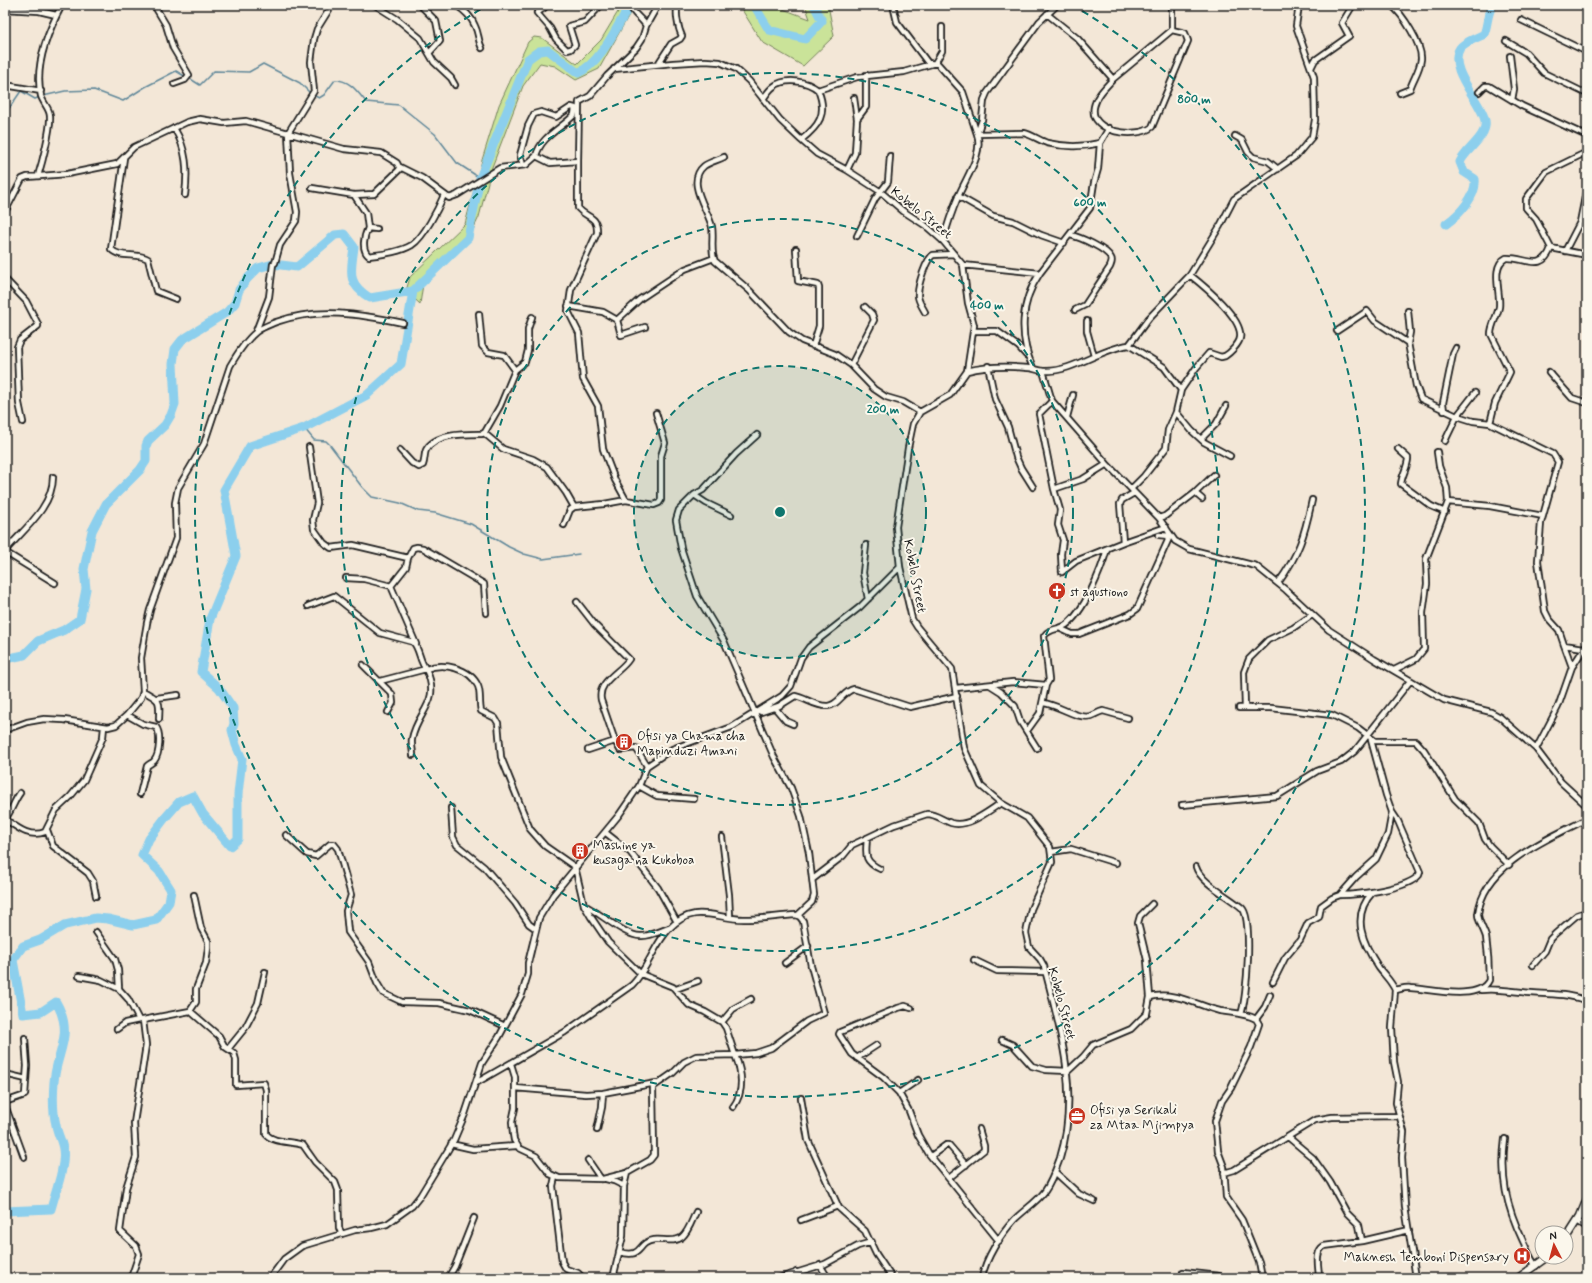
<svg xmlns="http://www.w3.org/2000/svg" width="1592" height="1283" font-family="Mynerve,sans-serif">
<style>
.green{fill:#cae399;stroke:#73805a}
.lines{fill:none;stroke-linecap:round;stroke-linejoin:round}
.stream{stroke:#5f8799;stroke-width:1.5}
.river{stroke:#8ccfed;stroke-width:9}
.street-casing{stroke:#1c1c1c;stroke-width:8}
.secondary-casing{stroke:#1c1c1c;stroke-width:9}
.street{stroke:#fbf7ec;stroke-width:4.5}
.secondary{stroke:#fbf7ec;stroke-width:6}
.ring{fill:none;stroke:#0f766e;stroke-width:2;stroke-dasharray:7 5}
.labels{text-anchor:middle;stroke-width:4;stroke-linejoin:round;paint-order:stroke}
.street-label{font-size:13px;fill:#1c1c1c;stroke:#fbf7ec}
.poi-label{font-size:13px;fill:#1c1c1c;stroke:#fbf7ec;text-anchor:start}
.centre{fill:#0f766e;stroke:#fbf7ec;stroke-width:2}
.ring-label{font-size:12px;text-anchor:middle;font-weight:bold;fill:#0f766e;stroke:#fbf7ec;stroke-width:4;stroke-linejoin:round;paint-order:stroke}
</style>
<rect width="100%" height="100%" fill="#f3e7d7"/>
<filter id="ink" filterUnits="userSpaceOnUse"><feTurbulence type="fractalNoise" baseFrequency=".025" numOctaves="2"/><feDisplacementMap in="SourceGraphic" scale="8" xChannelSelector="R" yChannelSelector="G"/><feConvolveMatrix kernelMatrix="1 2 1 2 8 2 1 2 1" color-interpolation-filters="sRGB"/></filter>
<g filter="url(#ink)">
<path class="green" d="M622,5H637L629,15L599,69L576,80L555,66L540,63L523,86L492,167L479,217L466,245L423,284L420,304L406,291L410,277L465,224L482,160L499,105L528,42L534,37L542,38L577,64L601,40Z
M739,5H772L810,19L805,5H828L834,36L803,66L762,42Z"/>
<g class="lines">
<path class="stream" d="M189,78L200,85L214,71L249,72L263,64L300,83L311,94L319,98L324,95L335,80C350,80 357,91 366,102L399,105L435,134L457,163L480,178
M43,96L65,91L94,90L123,101L145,87L176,71L186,77
M5,110H8L21,91L35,99L40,97
M304,428L314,440L326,441L330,445L362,487L372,497L400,503L418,511L435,513L471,524L509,547L524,554L543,559L579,554"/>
<path class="river" d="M754,5L769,30L805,39L822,21L814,5
M1446,224C1460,214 1477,196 1475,179L1464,172L1460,162C1466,149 1488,136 1485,121C1483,103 1446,69 1460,48C1465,41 1478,38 1484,34C1488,25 1487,12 1493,5
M5,657L10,658L24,655L38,641L64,630L80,619L86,589L84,569L92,531L106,504L140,470L146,461V446L148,441L165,425L171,415L175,404L173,364L175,349L182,340L227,312L235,303L239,290L247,279L258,268L273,264L297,267L335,235L344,234L354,247C351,272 346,283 370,298L413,291
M5,1211L51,1209C55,1193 66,1166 63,1149C62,1141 57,1133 56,1125C53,1113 53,1095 54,1082C56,1052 75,1035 56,1002L41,1012L23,1014L13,960L23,946L40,940L65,925L96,918L108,919L133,925L156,920L169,902L171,890L159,871L142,855L149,839L165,818L179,802L193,796L203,814L230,846L238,839V794L242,759L236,745L232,730L234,724L233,708L219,688L201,672L210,619L236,556L224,490L250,446L304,428L367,395L401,364L413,291L468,238L480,178L528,59L539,51L548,50L578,73C601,63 617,26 630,5"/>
<defs>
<path id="street" d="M154,5L166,25L173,48L189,75L185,80L174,84
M375,5L397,19L420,38L434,62L451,78L455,85
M420,5L436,21L440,41L430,52
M456,5C464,10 472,18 475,26C479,34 478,41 482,48
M543,5L544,8L537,13L550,28L556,39L567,50L571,49L575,45L569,26L585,22L601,5
M893,5L897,22L928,63L938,64L963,92L977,134L1024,133C1032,135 1039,140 1047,143C1064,147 1084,147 1100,143L1109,128
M1391,5C1403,14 1422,45 1421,59C1420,70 1413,79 1410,89L1400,93
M5,9L39,11L56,15
M1047,14L1077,38L1113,79C1106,87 1096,96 1094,107C1089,133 1137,139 1152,127L1188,41L1185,33L1172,30
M1521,20L1587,52
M646,26L658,5
M1506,41L1526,53L1544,73L1587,94
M1510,56L1514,89L1512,100
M658,64L671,44L680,39L682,36C678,28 675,12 678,5
M1311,68L1315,60L1349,36L1342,23L1353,5
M614,69L673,63L705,61L720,62L736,69L749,81L780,120L801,140L817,154L847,170L881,192L903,211L926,226L943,241L963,265L968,303L974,325L967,371L950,395L920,412L913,424L908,448L896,527L900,567L912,619L917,627L952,669L964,748L981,786L1001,803L1027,818L1050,847L1052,862L1031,909L1026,933L1029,947L1040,959L1044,966C1060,1028 1080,1094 1060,1158C1056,1169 1052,1181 1045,1191C1037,1202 1024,1210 1014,1220C1001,1234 985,1259 982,1278
M1113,79L1172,30V5
M5,85L41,91
M818,90L857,77L904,72L935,63L942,51V27
M1479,92L1485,86H1489L1522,106L1587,136
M854,98L857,119
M763,99C766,95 769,90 773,87C786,77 807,81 818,90C828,114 819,126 801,140
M174,128C187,149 188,171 185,195
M1235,136L1242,140L1248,152L1253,157L1268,161L1278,169
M1587,152L1546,172L1526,199V208L1536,219L1551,248L1587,255
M724,157C718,160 709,162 704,166C685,182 708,209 712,227C714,237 710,252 715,261L749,290L789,332L802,341L835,354L851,365
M124,158L111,249C120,259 137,252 148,259L156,291L176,299
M578,161L579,102L590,96L607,76L636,48L642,39L646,26C642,18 633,15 630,5
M523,165L520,155L528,126L534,114L541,112L556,117L571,107L575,108L574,115C561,129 541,136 536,156
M400,167L422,178L449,198L457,195L500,168L526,165L536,156L550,163L578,161V208C587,219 598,215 597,233L571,290L568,311L579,333L583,379L598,406L603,449L615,480L626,500L654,505L659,503L661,500V456L665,443L656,413
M847,170L855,153L857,119L866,107V75
M38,176C42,163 51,129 50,116C50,109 43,103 41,96C34,66 48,31 62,5
M312,188L354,195L374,194L400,169L397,163L381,153L344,149L288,133L314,91L311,62L314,39L317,29L332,5
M354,195L366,213L368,228L377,229
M958,196L993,216L1013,221L1041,235L1064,243
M5,212L22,179L27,177L67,174L117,164L134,147L187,122L200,119L224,123L246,121L288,133L290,173L297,212L296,221L280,245L275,263L273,264L269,297L256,331
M368,228C364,236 361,250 369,256C383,254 400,252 412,245C424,237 438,209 444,195
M1070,235C1080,237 1107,249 1111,258C1113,261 1111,264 1110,267L1085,305L1075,310
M857,236L875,199L888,182L890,156
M943,241C947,226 952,211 958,197C965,179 984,154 977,134L982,120L984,100L987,93L1039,22L1057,5
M796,249L798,281L818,285L819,288V326L813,346
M1565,251L1580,222L1587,187
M963,265L1040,273L1090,208L1094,183L1098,169L1100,143
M5,279L26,301L38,324V326L20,340L17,347L19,403L23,422
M568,306L603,312L617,320L621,335L645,327
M865,307L872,314L874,320L851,365L874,389L886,397L903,402L920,412
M1408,311L1410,332L1408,343L1416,386L1421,399L1457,416L1473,421L1490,423L1553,454L1558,462L1541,523L1538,561L1545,611L1549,619L1559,630L1564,645L1584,648
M925,312C922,306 917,300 918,294C918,285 926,259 933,255L954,254
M479,314L482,346L488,352L504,355L515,370
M617,320L640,299L685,269L714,258
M1087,321V331L1094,356
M973,331H997L1019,347L1026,355
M1337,331L1367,311L1375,321L1408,343
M1129,345L1164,367L1181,390
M988,366L995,399L1008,427L1016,457L1021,468L1033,487
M1033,368C1019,337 1020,302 1040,273
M967,371C988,366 1007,366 1028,368C1033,368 1039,371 1044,371C1074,372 1099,349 1129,345L1149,318L1190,275L1220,226L1234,199L1296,156L1312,137L1315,120L1314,77L1296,26L1299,5
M1043,371L1052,401L1107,464L1159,518L1175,541L1189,549L1256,566L1286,590L1329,630L1374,659L1444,700L1491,712L1500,717L1536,749L1561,782L1587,806
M1549,372L1572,398L1587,403
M1052,401L1039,414L1054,489L1083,479L1107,464
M1444,411L1443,403L1453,354L1456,348
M1176,412L1192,431L1204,442L1230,456
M1067,417L1073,395
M1490,423L1495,403L1510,372L1491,334C1491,325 1497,317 1499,307C1501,293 1490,266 1506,258C1526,257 1542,273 1551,248
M484,433L503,449L533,459L547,467L566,493L574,507
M757,435L736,454L703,490L694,495L679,510L676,520L681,548L697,596L724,641L774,757L791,788L801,816L809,853L814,895L812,902L798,915
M1201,439L1216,424L1226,406
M1445,441L1457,416L1475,393
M309,447L317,503L313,520L314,529L324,543L331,548L353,545L408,558L406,567L391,586L364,579L346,578
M1398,449L1408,458C1408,467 1402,474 1401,484L1431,506L1445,512
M400,450L412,463L419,467L423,465C425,460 424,454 426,450C435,433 466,434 482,434L485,432L500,406L515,370L525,362L528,350V329L532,317
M1054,489L1060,510L1058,525L1063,540L1061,554L1062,572
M1131,489L1144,476L1166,448L1168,430L1176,412L1181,390L1196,368L1209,353L1221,357L1225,356C1230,353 1239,344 1240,338C1244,319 1204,286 1190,275
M1195,493L1202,499
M694,495L706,503L731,515
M1448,502L1490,506L1543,516
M1159,518L1165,516L1195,493L1214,475
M564,525L570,510L574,507L604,504L626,500
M1123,542L1166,527
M866,545L863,573L868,599
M5,551C23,530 53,507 53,477
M5,552L55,583
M408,558L413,548L417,547L423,548L484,584L486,613
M1062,572L1076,561L1123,542L1120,504L1122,500L1134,493
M1278,583C1299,555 1305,533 1312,500
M391,586L416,644
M577,602L595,625L629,659C621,672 597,681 601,700L615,741
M308,606L334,596L380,633L413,642C420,649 419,661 426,669C443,662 470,668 478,686C481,693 479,703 481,711L495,718L498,723L501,757L530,829L545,846L575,867L584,905L591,917L608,942L641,974L673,987L689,1005L705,1012L722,1022L726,1028L735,1055L756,1053L771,1048L807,1021L824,1013L811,966L803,921L800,917L796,915C778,916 761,919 744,919C715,919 694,902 669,929C653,946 648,969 632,985L565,1032L476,1083
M1059,628L1072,634H1079L1130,614L1137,609L1170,536L1159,535
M1564,645L1572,667
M363,665L392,694L393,703L388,712
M1394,670L1416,659L1424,649L1423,613L1427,584L1426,559L1448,502L1447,488L1439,466L1437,452
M380,681L426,669C442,703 417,711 412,739C411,744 413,750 413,755
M990,685L1001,692L1015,706L1020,721L1037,748
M956,688L1013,682L1046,685
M143,691C160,700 160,700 159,719
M157,698L178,695
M1043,703C1057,704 1078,720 1091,716C1095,715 1098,712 1103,711L1128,718
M775,708L786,721L793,724
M1239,708H1271L1332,715L1358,728L1375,741H1416L1424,750L1455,799L1479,823L1485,839L1490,846L1509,865
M1245,708L1244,672L1249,659L1268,640L1293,628L1312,615
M761,712L779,706L795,696C806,698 816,707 828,706C839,705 843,691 854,689L910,707L957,696
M127,715L143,724L156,727C161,733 160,754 154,761C152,763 149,764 147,766L140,794
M5,730L27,722L44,719L64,720L108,727L116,725L127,715L141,698L143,691L141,658L147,623L150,610L176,538L175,503L178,488L204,444L230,366C237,354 245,341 256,332C262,327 269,325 276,322C318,307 360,314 403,323
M1027,731L1040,713L1046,685L1049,680L1044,636C1049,628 1059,630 1066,625C1084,612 1101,571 1107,549
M1536,749L1558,707L1572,667L1587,644
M588,750L615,741L620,750L636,748L647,766
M639,786L657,796L694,799
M1182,805L1277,796L1317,771L1341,762L1355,751L1410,681
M451,808L453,837L457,845L484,867L515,903L529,924L536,929
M5,819C18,828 29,838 45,832L56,810L70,797L84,780L103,737L104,727
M5,819C12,810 14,801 20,793
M47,830L53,846L88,873L93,881L96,896
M606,833L630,852L658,888L677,922
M286,835L307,854L316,856L330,844H334L338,849L351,895L346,911L348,932L369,962L377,983L383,993L402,1002L439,1003L470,1010L505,1026
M722,837L729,895L730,917
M867,838C866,854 863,861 880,869
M1051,852L1071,849L1116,863
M1196,867C1200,882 1231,898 1242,908C1253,918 1247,999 1241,1014
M813,879L843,856L852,845L894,825L927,814C936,814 942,820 951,823C968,828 987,812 1001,803
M1373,892C1350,916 1363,944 1379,968C1385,976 1391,981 1395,990
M1340,895C1357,895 1408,889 1419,875L1420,872L1398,821L1392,812
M584,905C599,912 627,938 642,936C651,936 661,931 669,928
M96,932L115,959L118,970L119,989L128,999L139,1020H143
M974,960L997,971L1045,972
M785,963L808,946
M1533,965L1545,951L1550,939L1555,934L1577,915L1583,913L1587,909
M79,976L101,980L119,989
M1273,982L1285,958L1300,940L1308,923L1319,917L1321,906L1332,898L1340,895L1356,877L1376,859L1388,834L1392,812L1386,795L1371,740
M676,989L698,981
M1481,990C1499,988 1514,992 1531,993C1553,995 1566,993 1587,1001
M1150,997C1175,991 1196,1005 1220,1011C1232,1013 1245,1013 1256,1019
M911,1008L905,1006L898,1008L840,1032L839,1034L852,1054L883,1077L899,1093L909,1111L918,1135L929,1154L999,1241
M190,1011L196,1002V989L206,963L208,948V941L201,928L194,895
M722,1022L733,1009L751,999
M117,1029L125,1023L139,1020
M1002,1040L1013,1045L1032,1066L1046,1070L1068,1071L1083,1057L1093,1045L1131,1029L1147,1013L1150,997L1147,960L1138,923L1140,916L1152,904
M228,1049L245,1028L258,1003L265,972
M857,1058L877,1045
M511,1064L515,1077V1108L512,1122L513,1134L514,1140L519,1148L536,1156L550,1174L559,1178L603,1179L627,1173
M5,1074L26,1079
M515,1088L586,1094L603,1093L656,1083
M899,1093L918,1080
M801,1098L808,1140L839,1208L865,1231L876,1254L892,1278
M5,1102L25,1095L27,1066L25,1038
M5,1105L24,1157
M597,1130L602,1107L603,1093
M1288,1137L1313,1158L1330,1182L1347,1213L1359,1225L1362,1241
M1505,1139C1500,1177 1506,1206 1523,1241C1527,1249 1530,1258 1536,1266
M451,1144L473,1149L516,1146
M931,1156L946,1145H949L966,1165
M588,1160L601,1179
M1055,1172L1079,1194L1094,1201
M1224,1173L1234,1170L1315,1120L1332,1117L1399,1116
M555,1177L553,1186L562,1262L566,1269L578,1273L583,1278
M949,1178L984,1150V1146L979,1129
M606,1179L614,1181L624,1186
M801,1220L838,1206
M1577,1221L1587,1227
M619,1252C645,1259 635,1243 654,1240C663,1239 675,1243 682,1237C689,1231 692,1220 696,1212
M820,1265L828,1278
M796,1272L799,1278
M1183,1272L1219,1276L1226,1278
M131,1278L139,1254L136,1246L120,1231L126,1188L136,1157L134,1123L146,1045L143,1020L190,1011L219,1036L225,1047L234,1053L236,1060V1085L264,1083L266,1090V1134C273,1143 292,1141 303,1145L315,1162L335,1182L338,1190L339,1228L342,1234
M270,1278L284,1259L302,1246L355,1230L371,1228L387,1224L412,1206L420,1196L454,1140L465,1114L482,1063L499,1037L522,994L528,974V963L539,918L553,895L619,815L639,786L647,766L672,749L732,727L782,696L791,686L801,658L809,647L860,607L900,567
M448,1278L455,1266L474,1218
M613,1278L623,1236L624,1186L627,1173L650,1160L654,1155L653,1087L673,1073L684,1062L696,1056L735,1055C742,1072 745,1091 733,1107
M779,1278L825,1264L858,1246L872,1242
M1262,1278L1259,1262L1242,1220L1226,1197L1224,1167L1218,1151L1215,1121L1222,1101L1231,1088L1251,1047L1259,1024L1256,1019L1265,1007L1270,995
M1319,1278C1319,1268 1314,1252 1324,1246L1362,1241L1409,1230
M1416,1278L1405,1207L1402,1158L1404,1132L1396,1103L1398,1082L1394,1062L1392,1028L1395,990C1401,989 1406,987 1411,988C1430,989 1479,1002 1489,980C1489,966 1488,951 1486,937C1484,930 1478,921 1478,914C1484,864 1548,839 1587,819"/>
<path id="secondary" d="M1566,1238L1580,1216L1587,1199
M1518,1278L1547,1257"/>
</defs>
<use href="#street" class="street-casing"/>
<use href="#secondary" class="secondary-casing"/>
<use href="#street" class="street"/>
<use href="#secondary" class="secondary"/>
</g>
</g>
<circle cx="780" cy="512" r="146" fill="#0f766e" fill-opacity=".12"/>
<g class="ring">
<circle cx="780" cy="512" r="146"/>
<circle cx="780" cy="512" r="293"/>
<circle cx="780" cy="512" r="439"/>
<path d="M1072 5A585 585 0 1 1 488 5"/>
</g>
<defs>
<symbol id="church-disc" viewBox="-11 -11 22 22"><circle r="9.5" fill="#c8321e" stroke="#fbf7ec"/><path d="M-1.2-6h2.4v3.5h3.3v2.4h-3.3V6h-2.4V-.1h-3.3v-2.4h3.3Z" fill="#fff"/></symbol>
<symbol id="building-disc" viewBox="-11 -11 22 22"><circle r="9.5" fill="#c8321e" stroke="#fbf7ec"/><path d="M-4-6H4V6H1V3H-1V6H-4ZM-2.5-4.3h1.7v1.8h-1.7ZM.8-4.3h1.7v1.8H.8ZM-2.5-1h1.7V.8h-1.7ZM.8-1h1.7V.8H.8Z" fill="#fff"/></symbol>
<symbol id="office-disc" viewBox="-11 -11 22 22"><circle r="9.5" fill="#c8321e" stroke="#fbf7ec"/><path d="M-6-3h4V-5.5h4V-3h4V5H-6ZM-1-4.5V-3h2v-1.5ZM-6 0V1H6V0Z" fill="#fff"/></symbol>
<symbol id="hospital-disc" viewBox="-11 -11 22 22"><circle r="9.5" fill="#c8321e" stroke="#fbf7ec"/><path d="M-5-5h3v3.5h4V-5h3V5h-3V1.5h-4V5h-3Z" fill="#fff"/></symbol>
</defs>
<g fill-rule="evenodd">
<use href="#church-disc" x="1047" y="581" width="20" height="20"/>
<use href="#building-disc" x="614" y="732" width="20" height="20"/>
<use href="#building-disc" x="570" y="841" width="20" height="20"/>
<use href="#office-disc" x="1067" y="1106" width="20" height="20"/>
<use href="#hospital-disc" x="1512" y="1246" width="20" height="20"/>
</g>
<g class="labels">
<g class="street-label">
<text transform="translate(922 212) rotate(39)" y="5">Kobelo Street</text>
<text transform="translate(916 576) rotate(79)" y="5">Kobelo Street</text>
<text transform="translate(1063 1003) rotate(75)" y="5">Kobelo Street</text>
</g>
<g class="poi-label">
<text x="1070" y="596">st agustiono</text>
<text x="637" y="740">Ofisi ya Chama cha<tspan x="637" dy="15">Mapinduzi Amani</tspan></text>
<text x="593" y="849">Mashine ya<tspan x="593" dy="15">kusaga na Kukoboa</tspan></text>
<text x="1090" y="1114">Ofisi ya Serikali<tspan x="1090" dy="15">za Mtaa Mjimpya</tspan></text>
<text x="1509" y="1261" text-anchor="end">Maknesh Temboni Dispensary</text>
</g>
</g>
<circle cx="780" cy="512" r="6" class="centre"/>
<g class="ring-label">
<text x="1194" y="103">800 m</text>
<text x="1090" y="206">600 m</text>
<text x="987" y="309">400 m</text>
<text x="883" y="413">200 m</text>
</g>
<rect width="1592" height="1283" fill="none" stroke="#fbf7ec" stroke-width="20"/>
<rect x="10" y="10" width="1572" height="1263" fill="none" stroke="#1c1c1c" stroke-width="1.5" filter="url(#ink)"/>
<g transform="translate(1554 1245) rotate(354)"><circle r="19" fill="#fbf7ec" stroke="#a29f99"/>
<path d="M0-3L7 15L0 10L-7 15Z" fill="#c8321e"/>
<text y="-6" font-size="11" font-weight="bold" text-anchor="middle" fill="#1c1c1c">N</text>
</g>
</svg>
